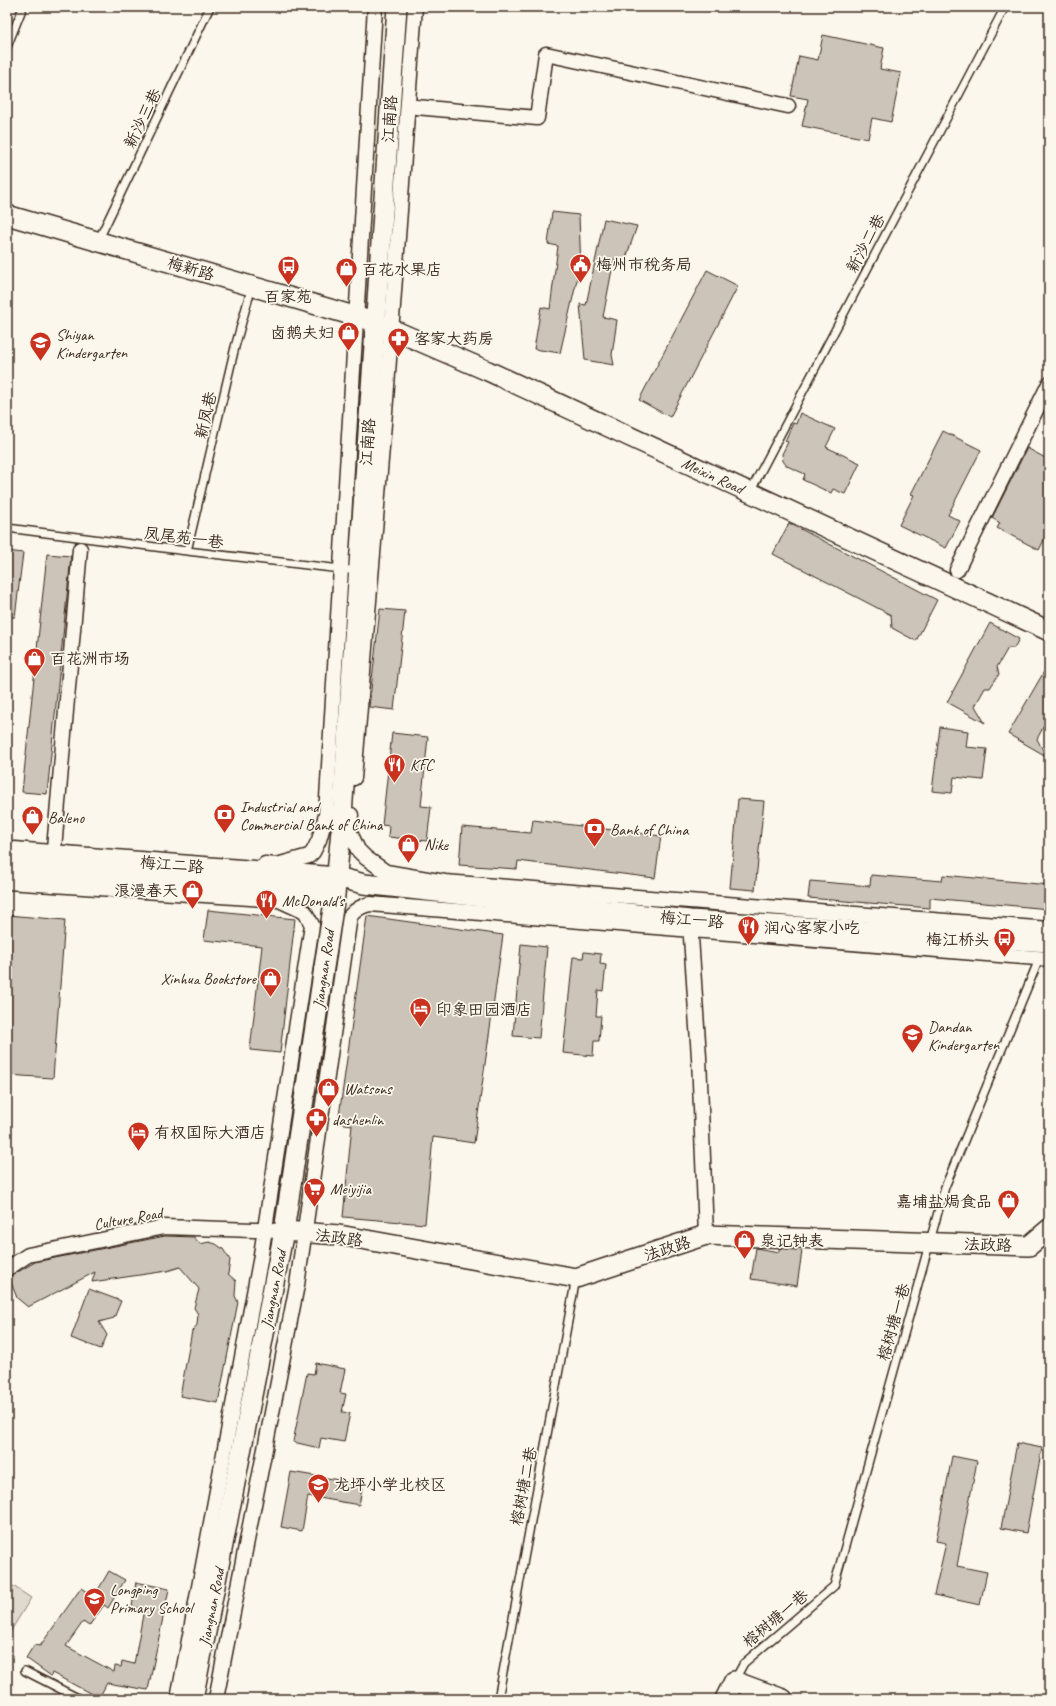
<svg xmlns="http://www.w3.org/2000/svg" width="1056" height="1706" font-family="Caveat,'LXGW WenKai TC',sans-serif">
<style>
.green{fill:#dfd9ce;stroke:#8d8276}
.building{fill:#ccc4b9;stroke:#3b2a1e}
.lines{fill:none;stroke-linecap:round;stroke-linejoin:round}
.lane-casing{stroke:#3b2a1e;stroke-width:10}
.street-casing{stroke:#3b2a1e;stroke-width:17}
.secondary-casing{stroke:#3b2a1e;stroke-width:22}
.lane{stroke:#fbf7ec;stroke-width:7}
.street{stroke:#fbf7ec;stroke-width:14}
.secondary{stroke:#fbf7ec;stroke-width:19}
.labels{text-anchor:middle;stroke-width:3.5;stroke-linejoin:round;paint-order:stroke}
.street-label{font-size:16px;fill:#3b2a1e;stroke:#fbf7ec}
.poi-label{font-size:16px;fill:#3b2a1e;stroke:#fbf7ec;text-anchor:start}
</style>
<rect width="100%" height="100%" fill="#fbf7ec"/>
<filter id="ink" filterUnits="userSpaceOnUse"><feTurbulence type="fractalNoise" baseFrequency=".025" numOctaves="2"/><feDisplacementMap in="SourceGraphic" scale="8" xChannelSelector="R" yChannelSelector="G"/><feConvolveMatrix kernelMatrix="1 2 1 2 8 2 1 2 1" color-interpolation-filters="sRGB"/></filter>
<g filter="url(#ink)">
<path class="green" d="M7,1582L31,1598L7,1637Z"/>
<path class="building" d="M823,35L884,48L880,69L901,73L891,122L872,118L868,139L802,126L808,99L791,96L799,56L818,60Z
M552,212L579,215L581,271H579L560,353L534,349L541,307L550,309L558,246L548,244Z
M604,219L637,226L625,261L614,259L603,317L617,320L612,355L614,365L585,360L580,304L586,305Z
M707,270L738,286L670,417L639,400Z
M800,413L835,429L826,447L860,463L845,494L833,489L831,493L803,480L805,474L787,466L783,461L782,454L788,442L785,441L793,423L796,424Z
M943,431L981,450L948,515L960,521L946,548L899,525L914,495L911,494Z
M1027,448L1049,460V530L1039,550L997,528L1000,523L992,518Z
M789,523L937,600L916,641L892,628L891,615L773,554Z
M7,551L23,553L15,617H7Z
M47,554L71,556L47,794L22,792Z
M380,609L405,611L394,710L369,707Z
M990,623L1019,639L1014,648H1008L997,667L999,674L990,688H985L975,706L985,723L947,702Z
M1049,663V716L1037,739L1046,756L1008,734Z
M940,727L968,731L966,747L987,749L983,780L954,777L952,793L932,791Z
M392,733L428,737L421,806L431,807L427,841L388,837L389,826L382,825Z
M738,799L764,801L755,890L730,888Z
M533,820L661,836L655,878L518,861L517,869L459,865L462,827L531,833Z
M871,875L942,881L943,875L1049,885V909L930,898V908L808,898L810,881L870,886Z
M208,910L295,919L280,1053L250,1050L262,946L204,940Z
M7,915L65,920L53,1078L7,1075Z
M367,916L503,935L474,1143L433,1137L425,1224L343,1217L352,1125L338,1123Z
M521,944L547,947L539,1038L513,1036Z
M584,952L601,954L600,964L606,965L603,991L598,990L596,1016H601L599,1041H594L593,1056L563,1053L573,957L583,958Z
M165,1236L194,1237L200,1244L209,1242L216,1244L223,1249L230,1260L228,1274L236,1281L235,1296L238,1302L218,1403L180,1396L192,1331L197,1325L198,1314L194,1308L199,1289L180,1267L167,1271L92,1282L95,1272L28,1307L17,1298L9,1277L35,1262Z
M756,1248L779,1252V1248L802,1251L797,1286L751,1279Z
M89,1289L121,1301L114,1318L99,1322L107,1335L101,1349L71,1338Z
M316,1363L345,1369L340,1393L346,1394L342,1412L350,1413L344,1442L321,1438L319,1448L293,1442L307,1373L314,1374Z
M1017,1443L1042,1448L1026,1533L1001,1528Z
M952,1456L977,1461L957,1566L987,1572L980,1605L934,1595L946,1543L936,1541Z
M291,1472L363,1484L359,1505L308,1496L302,1531L281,1527Z
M109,1571L125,1580L108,1608L104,1605L89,1626L83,1622L66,1646L114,1672L115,1666L121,1667L122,1661L134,1664L144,1609L132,1607L136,1582L169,1589L148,1690L107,1683L99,1698L52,1673L51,1676L26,1658L34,1645L40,1646L81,1588L94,1597Z"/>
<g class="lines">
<defs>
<path id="lane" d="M7,47L23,7
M98,241L210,7
M750,492L1005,7
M7,528L187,551L358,571
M187,551L235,347L252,286
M25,1671L80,1699
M734,1681L744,1663L834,1586L945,1187L1040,957
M498,1699L576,1278"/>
<path id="street" d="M416,107L537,118L546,54L788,106
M957,570L1049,384
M354,778L386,400L415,7
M351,815L349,830L358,850L366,858L386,872L445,882L1049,929
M54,849L80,549
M265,864L277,865L309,856L313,852L319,840L326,815L375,7
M7,882L279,900L305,912L312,925L260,1261L178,1699
M690,922L699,1057L706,1235
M7,1269L28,1255L164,1227L284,1231
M216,1699L297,1285L350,916C356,909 361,906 370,904L1049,959"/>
<path id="secondary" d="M7,215L375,322L488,371L1049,631
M7,851L337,877L364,884L690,920L1049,942
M7,869L335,895
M284,1231L339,1235L576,1278L706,1235L1029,1246L1049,1229
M193,1699L284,1231L335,895L341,830L397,7
M725,1699L734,1681L783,1699"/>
</defs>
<use href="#lane" class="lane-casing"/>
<use href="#street" class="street-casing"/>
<use href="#secondary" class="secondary-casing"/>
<use href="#lane" class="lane"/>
<use href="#street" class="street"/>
<use href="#secondary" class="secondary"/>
</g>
</g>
<defs>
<symbol id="civic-pin" viewBox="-11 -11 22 30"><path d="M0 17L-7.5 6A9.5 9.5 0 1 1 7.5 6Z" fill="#c8321e" stroke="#fbf7ec"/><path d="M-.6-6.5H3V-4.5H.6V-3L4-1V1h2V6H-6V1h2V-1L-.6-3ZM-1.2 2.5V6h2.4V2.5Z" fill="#fff"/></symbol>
<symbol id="bus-pin" viewBox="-11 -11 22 30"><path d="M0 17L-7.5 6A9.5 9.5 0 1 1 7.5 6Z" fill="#c8321e" stroke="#fbf7ec"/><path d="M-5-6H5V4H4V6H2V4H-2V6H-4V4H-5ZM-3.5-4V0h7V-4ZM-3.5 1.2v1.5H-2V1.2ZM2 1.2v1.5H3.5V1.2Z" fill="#fff"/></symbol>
<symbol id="shop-pin" viewBox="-11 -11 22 30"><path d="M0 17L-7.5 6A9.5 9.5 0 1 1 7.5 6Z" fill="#c8321e" stroke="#fbf7ec"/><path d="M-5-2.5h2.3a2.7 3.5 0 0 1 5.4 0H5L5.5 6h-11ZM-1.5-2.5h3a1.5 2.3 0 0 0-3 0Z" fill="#fff"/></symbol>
<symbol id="pharmacy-pin" viewBox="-11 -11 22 30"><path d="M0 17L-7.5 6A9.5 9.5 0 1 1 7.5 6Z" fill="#c8321e" stroke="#fbf7ec"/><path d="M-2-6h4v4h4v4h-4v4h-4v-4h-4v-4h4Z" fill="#fff"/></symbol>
<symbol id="school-pin" viewBox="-11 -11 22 30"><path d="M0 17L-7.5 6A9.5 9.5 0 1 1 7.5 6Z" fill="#c8321e" stroke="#fbf7ec"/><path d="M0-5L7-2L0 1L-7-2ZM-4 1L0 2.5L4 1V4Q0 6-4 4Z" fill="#fff"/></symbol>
<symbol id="restaurant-pin" viewBox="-11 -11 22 30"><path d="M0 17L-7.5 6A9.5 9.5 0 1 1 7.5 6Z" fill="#c8321e" stroke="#fbf7ec"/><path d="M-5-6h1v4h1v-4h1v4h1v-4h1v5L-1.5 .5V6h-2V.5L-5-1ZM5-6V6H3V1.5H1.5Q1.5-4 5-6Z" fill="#fff"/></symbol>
<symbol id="bank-pin" viewBox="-11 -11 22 30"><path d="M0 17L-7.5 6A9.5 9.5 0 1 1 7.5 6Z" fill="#c8321e" stroke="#fbf7ec"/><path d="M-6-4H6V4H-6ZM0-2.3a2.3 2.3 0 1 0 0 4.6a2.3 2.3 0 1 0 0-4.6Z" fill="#fff"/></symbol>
<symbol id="hotel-pin" viewBox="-11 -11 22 30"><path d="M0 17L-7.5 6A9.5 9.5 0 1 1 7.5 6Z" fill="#c8321e" stroke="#fbf7ec"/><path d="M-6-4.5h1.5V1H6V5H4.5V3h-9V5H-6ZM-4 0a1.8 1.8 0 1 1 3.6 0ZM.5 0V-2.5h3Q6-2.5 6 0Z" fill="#fff"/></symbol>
<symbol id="supermarket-pin" viewBox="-11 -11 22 30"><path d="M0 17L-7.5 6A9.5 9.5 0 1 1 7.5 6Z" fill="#c8321e" stroke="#fbf7ec"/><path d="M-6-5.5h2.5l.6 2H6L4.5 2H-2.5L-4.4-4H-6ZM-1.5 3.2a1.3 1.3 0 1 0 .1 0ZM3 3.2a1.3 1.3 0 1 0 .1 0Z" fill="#fff"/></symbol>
</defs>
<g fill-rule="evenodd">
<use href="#civic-pin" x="568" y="252" width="25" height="34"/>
<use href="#bus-pin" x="276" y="254" width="25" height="34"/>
<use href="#shop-pin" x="334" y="256" width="25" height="34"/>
<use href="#shop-pin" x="336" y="320" width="25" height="34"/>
<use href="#pharmacy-pin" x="386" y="326" width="25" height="34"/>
<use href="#school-pin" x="28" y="330" width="25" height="34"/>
<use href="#shop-pin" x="22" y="646" width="25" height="34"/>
<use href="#restaurant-pin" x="382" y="752" width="25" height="34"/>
<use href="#bank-pin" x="212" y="802" width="25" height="34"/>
<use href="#shop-pin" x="20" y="804" width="25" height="34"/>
<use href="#bank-pin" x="582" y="816" width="25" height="34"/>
<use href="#shop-pin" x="396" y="832" width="25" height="34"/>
<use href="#shop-pin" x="180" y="878" width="25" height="34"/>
<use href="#restaurant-pin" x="254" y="888" width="25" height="34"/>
<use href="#restaurant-pin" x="736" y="914" width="25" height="34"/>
<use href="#bus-pin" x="992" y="926" width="25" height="34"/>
<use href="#shop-pin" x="258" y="966" width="25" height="34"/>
<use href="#hotel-pin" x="408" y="996" width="25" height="34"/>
<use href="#school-pin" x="900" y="1022" width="25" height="34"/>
<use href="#shop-pin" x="316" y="1076" width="25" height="34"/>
<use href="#pharmacy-pin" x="304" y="1106" width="25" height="34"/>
<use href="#hotel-pin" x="126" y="1120" width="25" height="34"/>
<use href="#supermarket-pin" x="302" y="1176" width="25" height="34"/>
<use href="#shop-pin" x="996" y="1188" width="25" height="34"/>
<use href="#shop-pin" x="732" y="1228" width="25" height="34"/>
<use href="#school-pin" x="306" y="1472" width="25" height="34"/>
<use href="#school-pin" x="82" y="1586" width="25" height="34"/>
</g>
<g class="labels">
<g class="street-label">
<text transform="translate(142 118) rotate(-64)" y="6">新沙三巷</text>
<text transform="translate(389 119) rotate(-86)" y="6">江南路</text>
<text transform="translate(865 243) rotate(-62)" y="6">新沙二巷</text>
<text transform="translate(191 268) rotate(16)" y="6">梅新路</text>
<text transform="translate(205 415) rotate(-77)" y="6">新凤巷</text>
<text transform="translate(367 442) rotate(-86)" y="6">江南路</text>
<text transform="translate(713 475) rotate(25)" y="6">Meixin Road</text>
<text transform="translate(184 537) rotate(7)" y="6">凤尾苑一巷</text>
<text transform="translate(172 864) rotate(5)" y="6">梅江二路</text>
<text transform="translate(692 919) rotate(5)" y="6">梅江一路</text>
<text transform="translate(323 969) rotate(-82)" y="6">Jiangnan Road</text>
<text transform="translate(128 1218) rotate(-10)" y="6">Culture Road</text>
<text transform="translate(339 1237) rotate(7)" y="6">法政路</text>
<text transform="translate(988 1244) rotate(2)" y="6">法政路</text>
<text transform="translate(667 1248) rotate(-18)" y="6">法政路</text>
<text transform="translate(273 1289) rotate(-79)" y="6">Jiangnan Road</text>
<text transform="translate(893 1322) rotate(-74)" y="6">榕树塘一巷</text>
<text transform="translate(523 1486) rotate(-79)" y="6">榕树塘二巷</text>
<text transform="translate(211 1607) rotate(-79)" y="6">Jiangnan Road</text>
<text transform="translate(775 1618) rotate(-40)" y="6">榕树塘一巷</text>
</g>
<g class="poi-label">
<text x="596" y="270">梅州市税务局</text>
<text x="362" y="275">百花水果店</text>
<text x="288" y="302" text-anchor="middle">百家苑</text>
<text x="334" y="338" text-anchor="end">卤鹅夫妇</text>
<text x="56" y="340">Shiyan<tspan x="56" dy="18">Kindergarten</tspan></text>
<text x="414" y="344">客家大药房</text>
<text x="50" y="664">百花洲市场</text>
<text x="410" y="770">KFC</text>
<text x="240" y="812">Industrial and<tspan x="240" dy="18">Commercial Bank of China</tspan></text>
<text x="48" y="823">Baleno</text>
<text x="610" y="835">Bank of China</text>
<text x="424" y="850">Nike</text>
<text x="178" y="896" text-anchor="end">浪漫春天</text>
<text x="282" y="906">McDonald's</text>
<text x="764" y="933">润心客家小吃</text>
<text x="990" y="945" text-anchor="end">梅江桥头</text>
<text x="256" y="984" text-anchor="end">Xinhua Bookstore</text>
<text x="436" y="1015">印象田园酒店</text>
<text x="928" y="1032">Dandan<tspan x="928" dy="18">Kindergarten</tspan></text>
<text x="344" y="1094">Watsons</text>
<text x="332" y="1125">dashenlin</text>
<text x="154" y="1138">有权国际大酒店</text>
<text x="330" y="1194">Meiyijia</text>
<text x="992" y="1207" text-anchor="end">嘉埔盐焗食品</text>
<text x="760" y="1246">泉记钟表</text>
<text x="334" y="1490">龙坪小学北校区</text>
<text x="110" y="1595">Longping<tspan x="110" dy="18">Primary School</tspan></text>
</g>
</g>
<rect width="1056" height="1706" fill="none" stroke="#fbf7ec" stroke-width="24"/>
<rect x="12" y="12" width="1032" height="1682" fill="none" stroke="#3b2a1e" stroke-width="1.5" filter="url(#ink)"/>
</svg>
